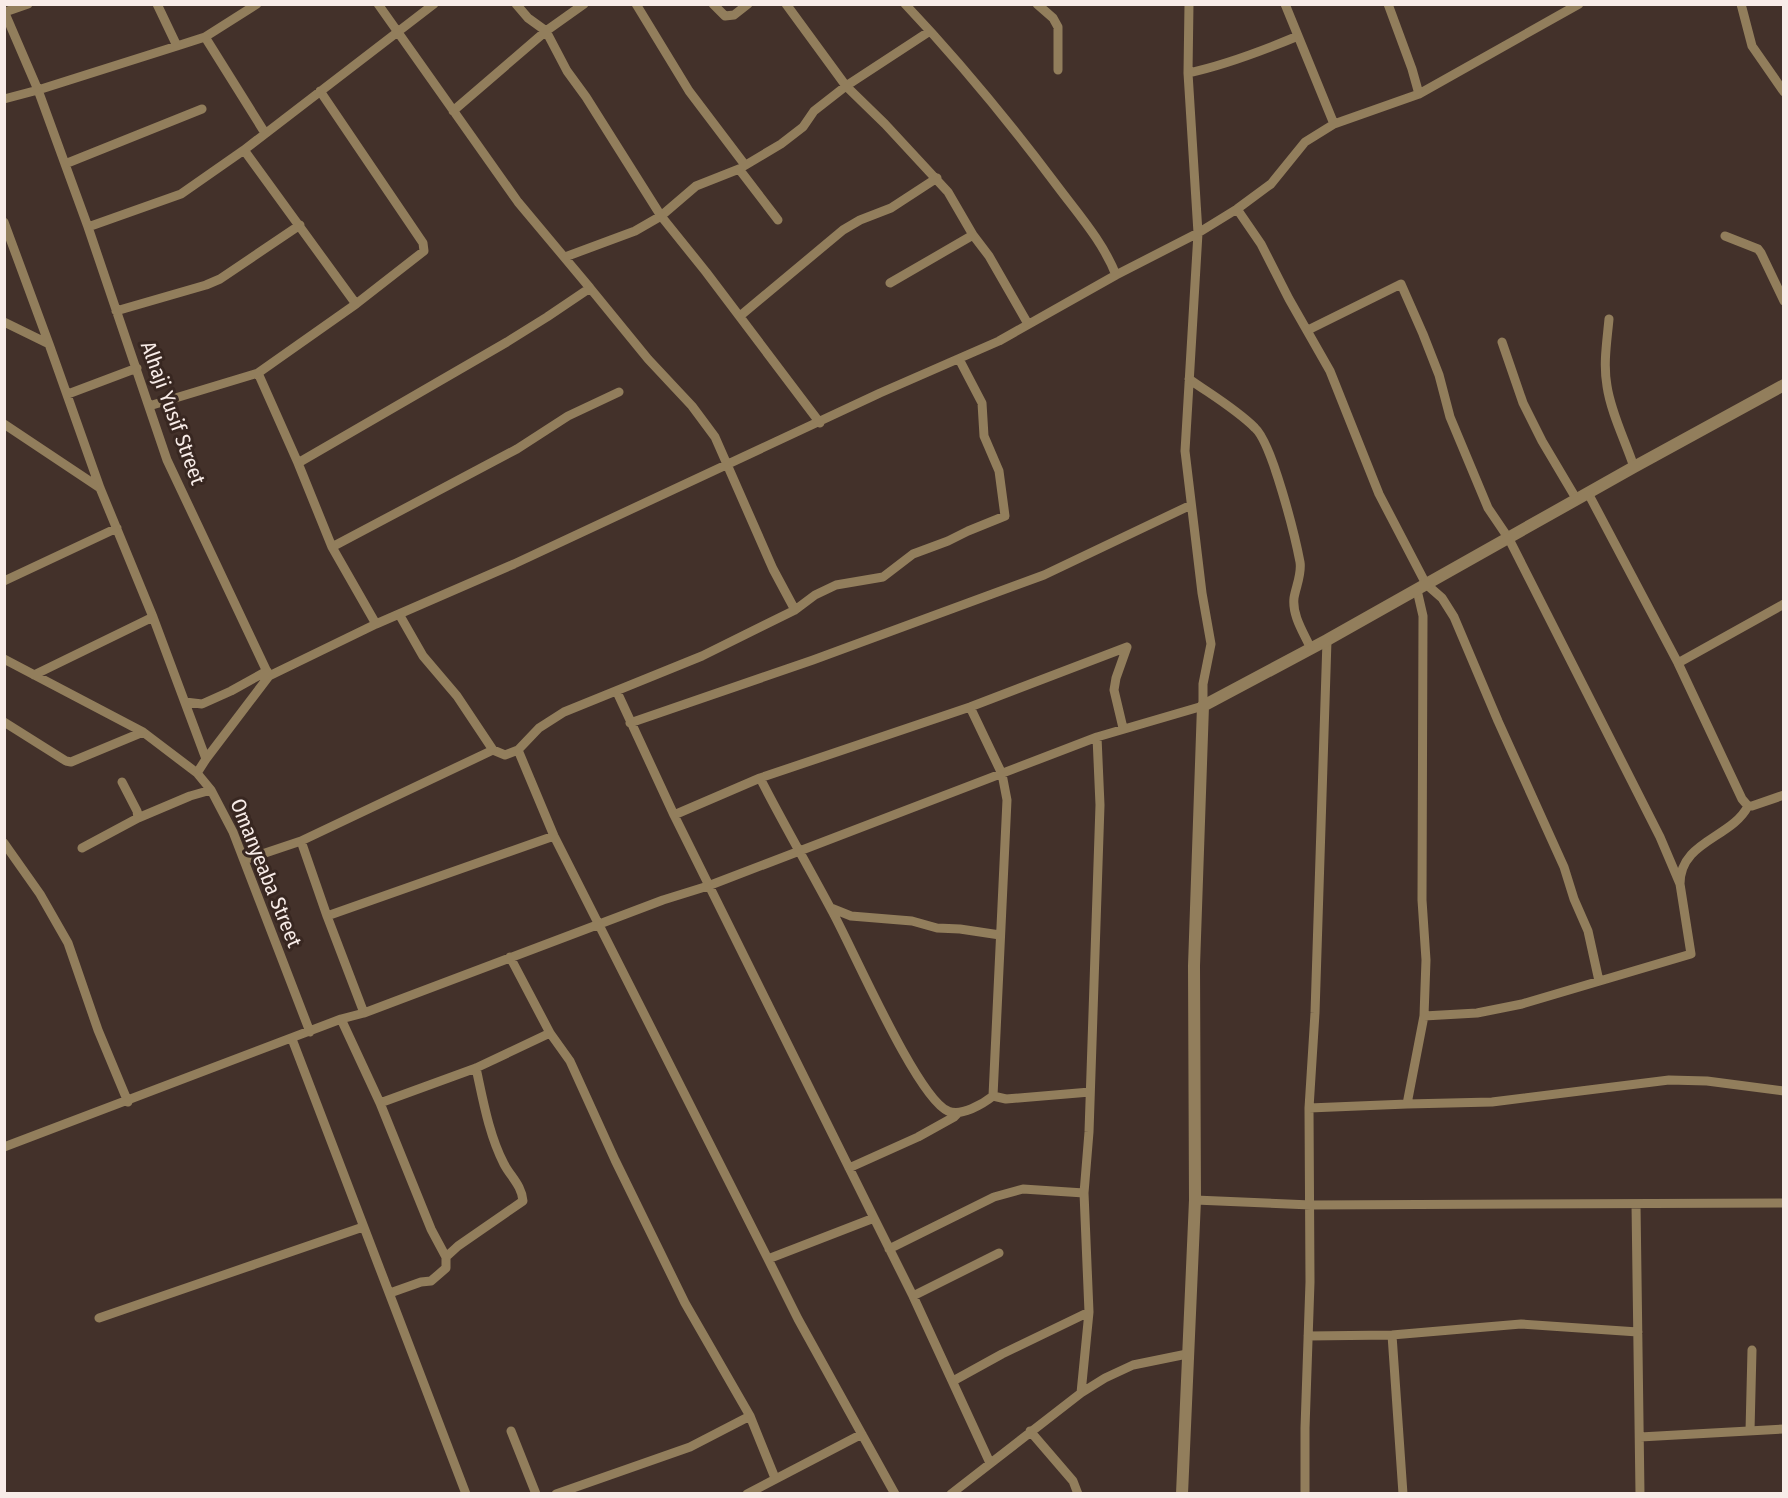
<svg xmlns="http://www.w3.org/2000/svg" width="1788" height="1498" font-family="'Fira Sans Condensed',sans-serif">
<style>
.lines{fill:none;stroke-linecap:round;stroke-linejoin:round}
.minor{stroke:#927e5c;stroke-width:9}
.tertiary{stroke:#927e5c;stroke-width:12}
.labels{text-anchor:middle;stroke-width:6;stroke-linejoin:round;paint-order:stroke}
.street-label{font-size:21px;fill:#f8ece8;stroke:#382721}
</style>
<rect width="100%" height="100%" fill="#43312a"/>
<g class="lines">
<path class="minor" d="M516,4L528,18L546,31L567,71L586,97L661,216L706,272L820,423
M636,4L689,91L745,165
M713,4L725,16L734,15L748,4
M786,4L846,86L885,124L948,192L973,235L989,256L1028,324
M905,4C960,62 1010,123 1058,187C1079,215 1103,242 1116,275
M1037,4L1053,18L1058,27V70
M1285,4L1334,124
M1741,4L1752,46L1784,92
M4,11L38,90L177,46L157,4
M5,12L28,4
M205,37L265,133
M177,46L205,37L257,4
M1188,73C1226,65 1262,51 1298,36
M1419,94L1579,4
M4,99L38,90L88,227L167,460L269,676L206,759
M453,111L546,31L584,4
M244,150L356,304
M65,164L202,109
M739,169L778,220
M1237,209L1261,244L1289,299L1330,371L1379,494L1426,584L1442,598L1454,617L1498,721L1564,867L1574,899L1588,931L1599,981
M4,222L49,344
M88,227L181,194L244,150L434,4
M1725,236L1758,249L1761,253L1784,301
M565,257L635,231L661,216L696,186L739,169L781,144L803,127L814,111L846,86L930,31
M890,283L973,235
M590,288L648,359L692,406L715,437L773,569L795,610
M116,311L206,285L220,279L300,225
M740,316L843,230L860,220L891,208L937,178
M1609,319C1607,341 1603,364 1607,386C1611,413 1625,440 1634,467
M4,322L49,344L100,488L153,617L206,759L197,773
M1308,330L1401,284L1423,334L1439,375L1450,417L1488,508L1509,539L1660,837L1680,884
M1502,342L1523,403L1542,441L1577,500
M258,373L356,304L424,251L423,243L320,91
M1189,379C1210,394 1236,409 1255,428C1272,443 1295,536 1300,562C1302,574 1296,586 1294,598C1292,616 1304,633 1311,649
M68,394L137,368
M149,406L258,373L298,463L332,547L376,624L269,676
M4,424L100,488
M298,463L507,342L547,317L590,288L518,202L378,4
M1588,493L1678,663L1742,799L1748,806H1752L1784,795
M332,547L517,449L568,416L619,392
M4,581L117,528
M399,614L423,656L457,696L493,750
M376,624L514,564L880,393L999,341L1116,275L1198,233L1237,209L1271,184L1305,142L1334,124L1419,94L1412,69L1388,4
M4,659L143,732L197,773L211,790L233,832L310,1032
M1678,663L1784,604
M34,675L153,617
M185,702L202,704L231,691L267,671
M970,707L1002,774L1007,800L993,1096
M4,722L66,761L71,762L143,732
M630,723L813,660L1044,575L1191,505
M1123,728L1114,690L1116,678L1127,647
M518,750L554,836L768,1259L874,1218L674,815L617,692
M760,778C783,823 808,866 832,911C852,947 917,1098 948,1111C961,1117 983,1104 993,1096L1006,1099L1090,1092
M674,815L760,778L970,707L1127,647
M138,818L190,796L211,790
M301,841L327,916L364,1013
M4,843L40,894L68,943L98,1030L128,1102
M82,848L138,818L137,811L122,782
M244,860L301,841L493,750L505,755L518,750L539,728L564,712L702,656L795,610L815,595L836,585L883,577L913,554L948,541L968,531L1005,516L999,471L984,436L982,403L959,359
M831,908L851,916L912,921L937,928L960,929L1000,935
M327,916L554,836
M510,957L550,1033L570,1061L615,1160L685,1303L750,1416L775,1478
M1424,1016L1477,1013L1522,1004L1691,954L1680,884C1680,841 1732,838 1748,806
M341,1019L380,1103L431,1229L446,1257
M292,1039L466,1494
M380,1103L476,1068L550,1033
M1407,1104L1492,1102L1669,1080L1707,1081L1784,1091
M1309,1108L1407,1104L1424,1016L1426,960L1422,900L1423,616L1417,590
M4,1147L341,1019L364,1013L663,900L708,886L1097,737L1203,706V684L1211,644L1202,593L1185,451L1198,233L1188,73L1189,4
M849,1168L918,1137L954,1117L958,1113
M1195,1200L1311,1205L1784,1203
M1636,1204L1640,1494
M874,1218L913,1296L990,1463
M889,1249L994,1197L1023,1189L1084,1193
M768,1259L798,1319L895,1494
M390,1293L421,1282L431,1281L446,1268V1257L458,1246L523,1201C522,1186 511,1177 504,1164C489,1135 483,1100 476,1068
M913,1296L999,1253
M99,1318L363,1227
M1392,1335L1403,1494
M1308,1336L1392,1335L1521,1324L1638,1332
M953,1381L1002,1354L1089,1312
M1081,1393L1089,1312L1084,1193L1089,1132L1100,805L1097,737
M511,1431L536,1494
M1030,1431L1073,1481L1078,1494
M1750,1431L1752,1350
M1640,1437L1784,1429
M556,1494L690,1447L750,1416
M747,1494L862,1434
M951,1494L1081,1393L1105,1378L1133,1365L1187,1354
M1305,1494V1428L1310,1282L1309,1108L1315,1013L1327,640"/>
<path class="tertiary" d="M1182,1494L1195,1200L1194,966L1203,706L1327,640L1634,467L1784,385"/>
</g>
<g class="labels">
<g class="street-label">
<text transform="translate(173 413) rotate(70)" y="7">Alhaji Yusif Street</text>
<text transform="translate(266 873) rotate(68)" y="7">Omanyeaba Street</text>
</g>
</g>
<rect width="1788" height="1498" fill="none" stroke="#f8ece8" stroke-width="12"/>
</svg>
